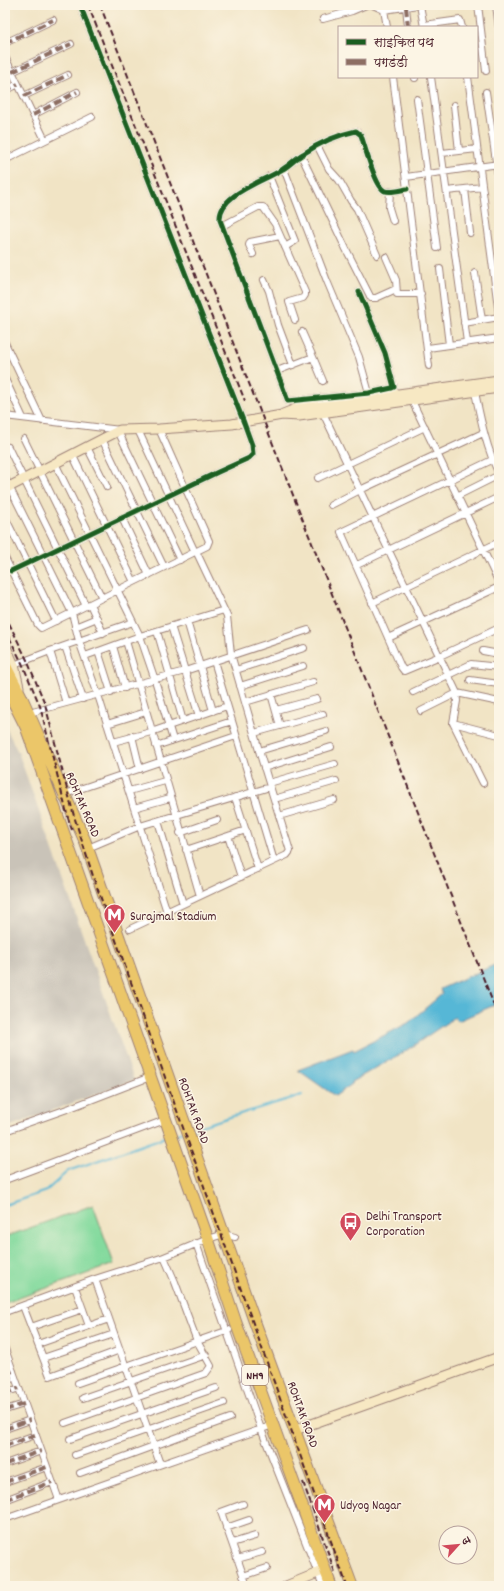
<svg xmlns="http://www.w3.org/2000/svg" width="504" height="1591" font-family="Dekko,'Playpen Sans Deva',sans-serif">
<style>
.industrial{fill:#c9c3b8}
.green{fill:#84da9e;stroke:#677c64}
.water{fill:#57b7d6;stroke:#506b80}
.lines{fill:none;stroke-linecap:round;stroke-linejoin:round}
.stream{stroke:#57b7d6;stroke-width:2}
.street-casing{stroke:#9e8278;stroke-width:8}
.secondary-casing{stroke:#9e8278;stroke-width:11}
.highway-casing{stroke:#9e8278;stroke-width:13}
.street{stroke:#fff;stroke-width:6}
.secondary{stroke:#f7e8c3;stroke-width:9}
.highway{stroke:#ebc669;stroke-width:11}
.rail{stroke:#4a1f2b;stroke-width:2;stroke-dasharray:6 3;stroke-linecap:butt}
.quiet{stroke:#8d6e63;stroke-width:4;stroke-dasharray:8 4;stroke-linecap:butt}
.cycleway-casing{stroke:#fcf5e5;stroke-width:8}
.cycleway{stroke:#1b5e20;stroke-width:5}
.labels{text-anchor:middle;stroke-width:3;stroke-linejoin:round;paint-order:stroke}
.shield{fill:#fcf5e5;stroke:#7f5f63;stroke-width:1}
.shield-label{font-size:12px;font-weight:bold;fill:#4a1f2b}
.street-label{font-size:13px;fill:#4a1f2b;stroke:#fcf5e5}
.poi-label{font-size:13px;fill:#4a1f2b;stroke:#fcf5e5;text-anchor:start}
</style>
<rect width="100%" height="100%" fill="#fcf5e5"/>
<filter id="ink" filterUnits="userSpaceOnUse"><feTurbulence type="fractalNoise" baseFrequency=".025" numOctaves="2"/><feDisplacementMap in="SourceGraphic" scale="8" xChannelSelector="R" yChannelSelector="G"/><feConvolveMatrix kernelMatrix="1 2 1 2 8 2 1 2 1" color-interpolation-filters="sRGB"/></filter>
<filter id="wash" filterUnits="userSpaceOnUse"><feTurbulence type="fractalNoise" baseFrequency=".012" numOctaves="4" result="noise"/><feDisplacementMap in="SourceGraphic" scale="16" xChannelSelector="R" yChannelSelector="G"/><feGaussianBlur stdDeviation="0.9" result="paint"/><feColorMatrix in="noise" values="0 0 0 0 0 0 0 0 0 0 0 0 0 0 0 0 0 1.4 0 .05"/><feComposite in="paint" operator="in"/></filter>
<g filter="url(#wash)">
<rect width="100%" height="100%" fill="#f1e4c5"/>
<path class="industrial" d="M5,726L18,752L134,1080L5,1128Z"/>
<path class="green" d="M93,1205L114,1264L5,1303V1237Z"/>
<path class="water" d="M499,963V1003L458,1021L455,1017L404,1052L351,1082L352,1084L335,1096L298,1070L353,1049L354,1051L408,1023L442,994L440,989Z"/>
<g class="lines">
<path class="stream" d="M191,1129L302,1095
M174,1135L183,1132
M5,1205L46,1191L68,1171L168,1136"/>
</g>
</g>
<g filter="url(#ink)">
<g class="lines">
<defs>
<path id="street" d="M373,5L384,10L418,5
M420,5L424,27
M478,5L486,71
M496,5L499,28
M406,7L408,27
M384,10L387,27
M323,19L352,11L366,5
M424,25L460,20L462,27
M5,43L53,20
M5,57L45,140
M12,72L71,44
M393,77L429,366
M415,77V78
M431,77L467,342
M468,77L499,315
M5,91L18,84
M486,92L499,182
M24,96L68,75
M417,99L437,248
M454,105L459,151
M33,115L77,92
M317,145L329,169L339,180L351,201L357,209L377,255
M442,153L477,149
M301,155L346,249L371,298H376L396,289
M5,160L92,117
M284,169L327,281L359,357L369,393
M269,176L295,241L285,247
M406,177L499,164
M465,189L470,233
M390,191L389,208L393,221
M447,191L482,187
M222,226L258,207H263L275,224L305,292V295L303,298L289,302L295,320
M253,254L249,245L250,242L280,236
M386,257L396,280L397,294H421
M440,269L449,345
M475,273L482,320
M264,280L269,291L278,325L293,365
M359,292L385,353L394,387L392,388L369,393L288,401L220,220C218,194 265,181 283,169C290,165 296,158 303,154C319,143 337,135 356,131L361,135C364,144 376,189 385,191C391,193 401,190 407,189
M464,323L499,317
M5,343L42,421
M428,348L499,338
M313,357L323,381
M277,371L313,357L302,332
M5,379L23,418
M475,392C481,421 486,447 499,474
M412,401L499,583
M323,413L456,691L457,701L453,723L483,783
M5,416L120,430
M138,430L195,552
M118,431L180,560
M24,439L102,598
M102,439L164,567
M8,447L86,606
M87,447L107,487
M72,454L134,582
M492,460L341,532L401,667L404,671L440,656L499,628
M55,463L140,636L155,680L173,740
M5,478L72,613L79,641L98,695L167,912
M318,478L425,427
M457,496L499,475
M331,505L360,490L483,433
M5,517L56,621
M122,518L149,575
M5,558L38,625L41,628L207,546L209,541L159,429
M357,565L499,497
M11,571L218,472L249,458L253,454L252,445L244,423L80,5
M372,603L499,542
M90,604L103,633
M187,621L213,711
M171,626L199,716
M75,627L97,618
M157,631L183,721
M388,638L499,587
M498,639H499
M126,641L200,896
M65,646L83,699
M113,646L125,688
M50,651L66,703
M98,651L111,692
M483,651L499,654
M85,656L140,636L224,610
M214,661L274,861
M14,665L50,651L133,622
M236,670L304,648
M470,680L499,684
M240,686L303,666
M413,692L471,664L499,667
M271,694L280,726
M245,702L313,682
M276,710L317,699
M421,711L457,693L499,702
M29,713L185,671L308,630
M453,723L499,735
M107,724L146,712
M254,733L323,714
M132,736L140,769
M113,742L151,732L227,706
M156,746L232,721
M259,751L326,731
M264,768L331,747
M269,783L335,764
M129,791L165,781
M65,794L236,736
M235,797L258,869
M274,799L336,781
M134,808L170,798
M279,816L334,800
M158,821L183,904
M180,833L217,820
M228,836L241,877
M88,848L140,826L270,787
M186,850L246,830
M130,929L287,855L290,851L260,754L231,654L227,616L196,551
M5,1131L70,1108L150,1077
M5,1180L165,1120
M196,1243L261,1429L323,1586
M95,1279L160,1464
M75,1287L89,1326
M23,1306L50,1376L120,1350
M5,1312L95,1279L164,1257L208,1239L224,1234L235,1237
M31,1327L83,1309
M38,1344L109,1319
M5,1349L59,1500L273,1425
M43,1358L114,1334
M5,1374L13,1371
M78,1383L229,1330
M5,1393L19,1388
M83,1398L206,1355
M5,1410L24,1404
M65,1423L206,1373L211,1366L197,1341L175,1282L164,1257
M5,1429L30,1420
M70,1439L216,1388
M5,1446L35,1435
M75,1455L224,1403
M5,1464L41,1451
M80,1473L230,1418
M5,1482L47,1467
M5,1500L52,1482
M243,1504L221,1512L247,1586
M5,1519L59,1500
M226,1528L249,1520
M232,1543L255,1536
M237,1559L262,1552
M243,1576L267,1568
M5,1581L7,1586"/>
<path id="secondary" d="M283,414L298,408L499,380
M5,489L120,430L159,429L232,424L282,415L299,416L499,388
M5,645L14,665L19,687
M295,1430L499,1357
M286,1586L325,1570"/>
<path id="highway" d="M5,665L21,696L85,841L254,1320L352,1586
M5,685L26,727L208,1239L236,1323L331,1586"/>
</defs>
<use href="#street" class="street-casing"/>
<use href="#secondary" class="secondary-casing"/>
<use href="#highway" class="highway-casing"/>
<use href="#street" class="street"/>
<use href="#secondary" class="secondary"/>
<use href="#highway" class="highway"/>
<path class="rail" d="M88,5L245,401
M100,5L499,1018
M5,615L27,660L45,704L74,816L93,876L347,1586
M5,629L22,663L40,706L68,818L72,830
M303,1482L336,1575"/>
<path class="quiet" d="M406,7L408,27
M5,43L53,20
M12,72L71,44
M415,77V78
M5,91L18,84
M24,96L68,75
M33,115L77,92
M5,1357L7,1356
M5,1374L13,1371
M5,1393L19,1388
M5,1410L24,1404
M5,1429L30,1420
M5,1446L35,1435
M5,1464L41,1451
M5,1482L47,1467
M5,1500L52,1482"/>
<defs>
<path id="cycleway" d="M359,292L385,353L394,387L392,388L369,393L288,401L220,220C218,194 265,181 283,169C290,165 296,158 303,154C319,143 337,135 356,131L361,135C364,144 376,189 385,191C391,193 401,190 407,189
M11,571L218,472L249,458L253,454L252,445L244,423L80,5"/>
</defs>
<use href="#cycleway" class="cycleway-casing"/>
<use href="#cycleway" class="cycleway"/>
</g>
</g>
<defs>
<symbol id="metro-pin" viewBox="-11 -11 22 30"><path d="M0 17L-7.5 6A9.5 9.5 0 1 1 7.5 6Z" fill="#d1495b" stroke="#fcf5e5"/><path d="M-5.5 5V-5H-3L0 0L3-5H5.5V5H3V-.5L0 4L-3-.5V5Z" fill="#fff"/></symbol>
<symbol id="bus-pin" viewBox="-11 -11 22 30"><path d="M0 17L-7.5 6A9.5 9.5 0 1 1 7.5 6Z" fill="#d1495b" stroke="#fcf5e5"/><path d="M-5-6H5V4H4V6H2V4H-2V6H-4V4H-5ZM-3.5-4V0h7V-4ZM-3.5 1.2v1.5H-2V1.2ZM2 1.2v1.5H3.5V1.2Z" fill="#fff"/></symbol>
</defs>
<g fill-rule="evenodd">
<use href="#metro-pin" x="102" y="902" width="25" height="34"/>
<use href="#bus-pin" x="338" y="1210" width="25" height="34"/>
<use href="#metro-pin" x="312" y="1492" width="25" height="34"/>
</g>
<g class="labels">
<rect class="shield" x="242" y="1365" width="26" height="20" rx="3"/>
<g class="shield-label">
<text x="255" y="1379">NH9</text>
</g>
<g class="street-label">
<text transform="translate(84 804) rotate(67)" y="5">ROHTAK ROAD</text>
<text transform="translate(195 1110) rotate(70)" y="5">ROHTAK ROAD</text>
<text transform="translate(304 1414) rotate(70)" y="5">ROHTAK ROAD</text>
</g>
<g class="poi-label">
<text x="130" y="920">Surajmal Stadium</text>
<text x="366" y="1220">Delhi Transport<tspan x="366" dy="15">Corporation</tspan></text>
<text x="340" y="1509">Udyog Nagar</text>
</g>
</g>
<rect width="504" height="1591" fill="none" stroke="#fcf5e5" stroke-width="20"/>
<rect x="338" y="26" width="140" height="52" fill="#fcf5e5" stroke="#b59f9b"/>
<rect x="346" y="39" width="20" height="6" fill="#1b5e20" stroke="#b59f9b"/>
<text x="374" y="46" font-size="12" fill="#4a1f2b">साइकिल पथ</text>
<rect x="346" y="59" width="20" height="6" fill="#8d6e63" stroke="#b59f9b"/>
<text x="374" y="66" font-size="12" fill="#4a1f2b">पगडंडी</text>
<g transform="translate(458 1545) rotate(63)"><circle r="19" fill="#fcf5e5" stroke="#b59f9b"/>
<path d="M0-3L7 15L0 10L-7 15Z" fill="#d1495b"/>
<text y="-6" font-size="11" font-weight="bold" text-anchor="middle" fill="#4a1f2b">उ</text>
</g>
</svg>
